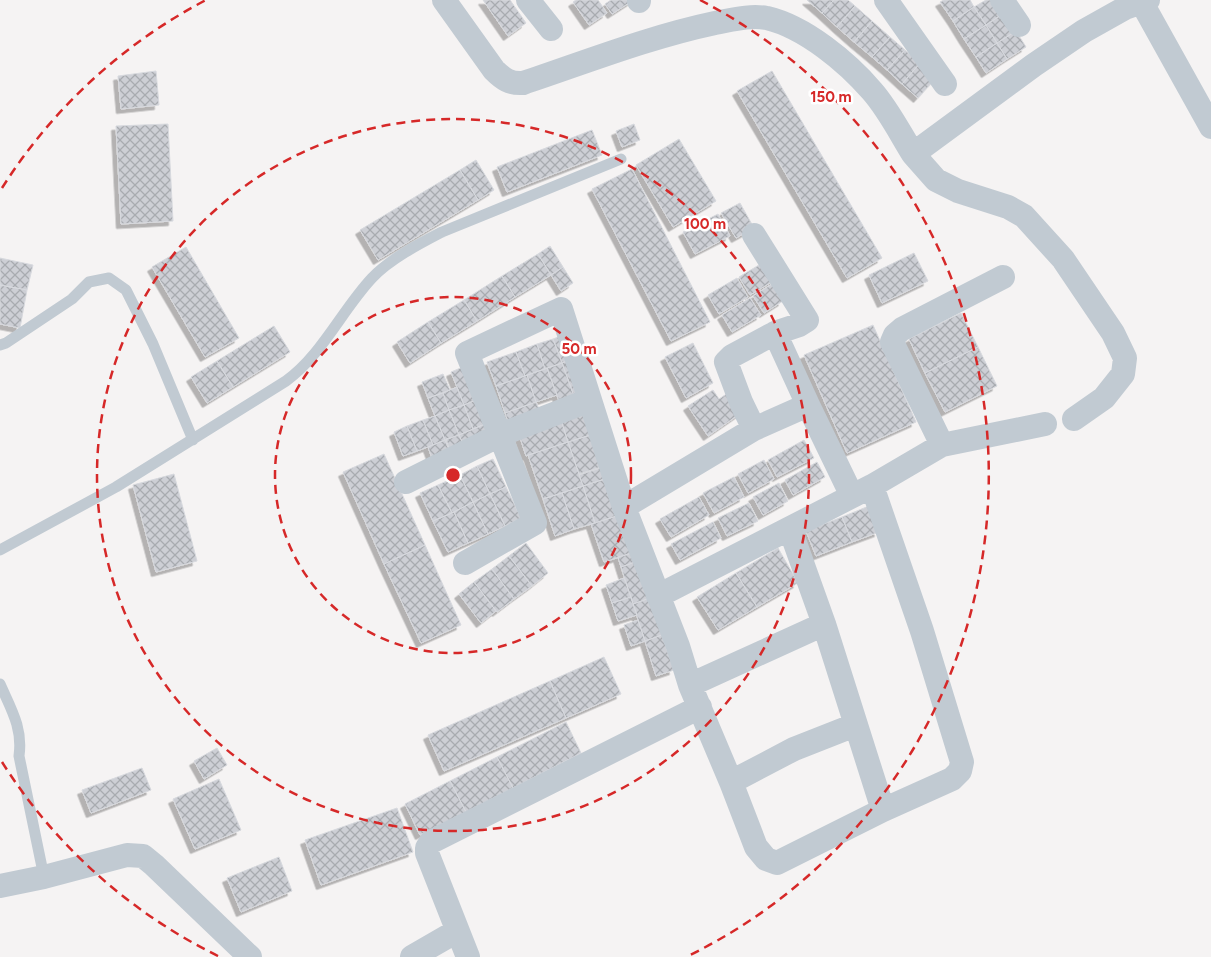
<svg xmlns="http://www.w3.org/2000/svg" width="1211" height="957" font-family="Figtree,sans-serif">
<style>
.building{fill:url(#building-cross-hatch);stroke:#d7d9de;filter:url(#shadow)}
.lines{fill:none;stroke-linecap:round;stroke-linejoin:round}
.service{stroke:#c1cad2;stroke-width:11}
.minor{stroke:#c1cad2;stroke-width:24}
.ring{fill:none;stroke:#d62828;stroke-width:2.5;stroke-dasharray:9 6}
.centre{fill:#d62828;stroke:#fff;stroke-width:2.5}
.ring-label{font-size:15px;text-anchor:middle;font-weight:bold;fill:#d62828;stroke:#fff;stroke-width:5;stroke-linejoin:round;paint-order:stroke}
</style>
<defs>
<pattern id="building-cross-hatch" width="8" height="8" patternUnits="userSpaceOnUse" patternTransform="scale(1.25)"><rect width="8" height="8" fill="#cdcfd5"/><path d="M0 0l8 8M0 8l8-8" fill="none" stroke="#a8abb0"/></pattern>
<filter id="shadow"><feDropShadow dx="-4.5" dy="4.5" stdDeviation="0" flood-color="#0004"/></filter>
</defs>
<rect width="100%" height="100%" fill="#f5f3f3"/>
<path class="building" d="M483,0H510L526,23L508,36Z
M576,0H598L607,13L589,25L573,2Z
M611,0H632V1L612,14L605,4Z
M807,0H834L822,13Z
M834,0H848L855,6L837,27L822,13Z
M944,0H970L974,7L953,21L940,2Z
M986,0H996L1004,13L986,25L974,7Z
M855,6L872,21L854,42L837,27Z
M974,7L986,25L964,39L953,21Z
M1004,13L1016,31L997,43L986,25Z
M872,21L890,37L872,57L854,42Z
M986,25L997,43L976,57L964,39Z
M1016,31L1026,47L1007,59L997,43Z
M890,37L905,50L887,70L872,57Z
M997,43L1007,59L986,73L976,57Z
M905,50L920,63L902,84L887,70Z
M920,63L936,78L918,98L902,84Z
M156,71L159,105L121,109L118,76Z
M772,71L882,258L847,278L737,91Z
M168,124L173,221L121,224L116,126Z
M634,124L640,140L622,147L616,131Z
M592,130L602,155L507,192L497,167Z
M679,139L716,201L673,227L636,165Z
M476,160L494,190L478,200L460,170Z
M632,169L710,322L671,341L592,189Z
M460,170L478,200L378,260L360,230Z
M740,203L754,228L736,238L721,213Z
M718,214L730,236L695,254L683,232Z
M550,246L563,267L551,275L538,254Z
M186,247L239,338L205,357L152,267Z
M914,253L928,281L882,303L869,275Z
M538,254L551,275L515,297L502,276Z
M0,258L33,265L27,290L0,285Z
M764,262L775,280L750,295L739,277Z
M563,267L573,283L561,291L551,275Z
M502,276L515,297L477,321L464,300Z
M737,278L748,297L719,314L708,295Z
M772,284L783,301L764,313L753,296Z
M0,285L27,290L20,328L0,324Z
M750,298L761,315L732,332L722,315Z
M464,300L477,321L441,343L428,322Z
M961,313L978,347L925,373L909,339Z
M428,322L441,343L410,363L397,342Z
M873,325L916,422L847,453L804,355Z
M274,326L290,352L233,387L217,361Z
M566,334L575,358L562,363L553,339Z
M553,339L562,363L545,369L537,344Z
M693,343L713,383L686,398L665,357Z
M537,344L545,369L525,376L516,352Z
M978,347L997,386L945,412L925,373Z
M516,352L525,376L496,386L487,362Z
M575,358L587,391L574,396L562,363Z
M217,361L233,387L207,403L191,377Z
M562,363L574,396L559,401L547,368Z
M463,367L476,400L464,405L451,372Z
M547,368L557,395L536,402L527,375Z
M443,374L450,390L428,398L422,382Z
M527,375L536,402L505,413L496,386Z
M457,387L464,405L449,410L443,393Z
M713,390L719,399L728,393L741,413L708,436L688,406Z
M443,393L449,410L435,416L428,398Z
M476,400L485,424L473,429L464,405Z
M536,402L540,411L508,422L505,413Z
M464,405L473,429L459,435L449,410Z
M449,410L459,435L445,440L435,416Z
M593,410L600,432L568,442L561,420Z
M435,416L445,440L433,445L423,420Z
M423,420L433,445L417,451L407,426Z
M561,420L568,442L526,456L519,434Z
M485,424L490,436L464,446L459,435Z
M407,426L417,451L403,456L394,432Z
M600,432L610,464L579,474L568,442Z
M459,435L464,446L450,451L446,439Z
M445,440L451,455L433,461L428,447Z
M804,440L814,458L777,477L768,460Z
M568,442L583,486L543,499L528,455Z
M384,454L425,545L384,564L343,472Z
M493,459L506,487L490,494L477,466Z
M764,460L774,479L748,493L738,474Z
M817,462L825,477L793,495L785,480Z
M477,466L490,494L473,502L460,475Z
M607,466L611,477L583,486L579,475Z
M174,474L197,561L156,572L133,485Z
M460,475L473,502L452,513L438,485Z
M611,477L623,514L595,523L583,486Z
M734,477L744,497L714,513L703,493Z
M779,483L788,501L763,515L753,497Z
M438,485L452,513L433,521L420,493Z
M583,486L595,523L574,529L562,493Z
M506,487L521,518L505,526L490,494Z
M562,493L574,529L555,536L543,499Z
M490,494L505,526L488,534L473,502Z
M699,497L709,515L671,537L660,519Z
M473,502L488,534L468,543L454,512Z
M749,503L758,521L727,536L718,518Z
M869,506L879,532L852,542L842,517Z
M454,512L468,543L448,552L433,521Z
M623,514L635,552L604,562L591,524Z
M842,517L852,542L816,556L806,531Z
M713,522L721,538L680,560L671,544Z
M526,543L548,573L532,586L509,556Z
M425,545L461,625L421,643L384,564Z
M778,548L798,583L757,607L736,573Z
M635,552L638,561L621,567L618,557Z
M509,556L532,586L514,599L492,569Z
M638,561L650,598L633,604L621,567Z
M492,569L514,599L497,612L474,582Z
M736,573L757,607L718,630L697,597Z
M624,578L631,597L612,603L606,585Z
M474,582L496,611L481,623L459,594Z
M631,597L637,615L618,621L612,603Z
M650,598L662,635L645,641L633,604Z
M638,620L645,641L631,646L624,625Z
M662,635L674,670L656,676L645,641Z
M604,657L621,694L566,718L550,681Z
M550,681L566,718L444,771L428,735Z
M566,722L581,753L513,788L497,757Z
M217,748L227,765L204,779L194,761Z
M497,757L513,788L466,812L450,781Z
M142,768L151,790L91,813L82,790Z
M219,779L241,830L195,849L173,799Z
M450,781L466,812L420,835L405,804Z
M397,808L413,852L321,885L305,840Z
M279,857L292,891L241,912L227,878Z"/>
<g class="lines">
<path class="service" d="M0,345L6,343L72,299L89,282L109,278L126,290L153,344L193,440
M0,550L116,487L286,381C322,355 342,310 372,278C390,259 419,244 442,232L621,159
M0,684C11,709 23,728 19,756L44,877"/>
<path class="minor" d="M444,0L494,70C503,79 510,84 523,83C586,62 649,37 715,23C732,20 749,15 767,18C805,27 847,62 872,91C888,109 900,133 913,154
M528,0L551,29
M639,0V1
M886,0L945,84
M1002,0L1019,25
M1142,3L1211,127
M754,235L807,320L799,325L775,333
M1074,419L1104,398L1123,374L1125,358L1113,333L1063,259L1024,216L1008,207L958,191L936,180L913,154L1034,65L1084,31L1125,8L1148,0
M754,429L741,402L726,362L732,356L775,333L808,405L852,496
M942,445L1045,424
M406,482L500,435L590,400
M624,507L754,429L808,405
M790,529L824,624L883,810
M465,563L535,523L467,353L561,309L624,507L678,646L690,685L731,782L756,847L766,859L777,863L883,810L952,779L960,771L962,762L922,631L872,486
M658,596L872,486L942,445L892,342L895,335L902,329L1003,277
M690,685L824,624
M731,782L794,749L855,725
M0,886L44,877L127,855L143,856L154,865L250,957
M412,957L457,931
M468,957L427,853V848L431,842L700,707"/>
</g>
<g class="ring">
<circle cx="453" cy="475" r="178"/>
<circle cx="453" cy="475" r="356"/>
<path d="M218 956A535 535 0 0 1 2 762M2 188A535 535 0 0 1 206 0M700 0A535 535 0 0 1 688 956"/>
</g>
<circle cx="453" cy="475" r="8" class="centre"/>
<g class="ring-label">
<text x="831" y="102">150 m</text>
<text x="705" y="229">100 m</text>
<text x="579" y="354">50 m</text>
</g>
</svg>
